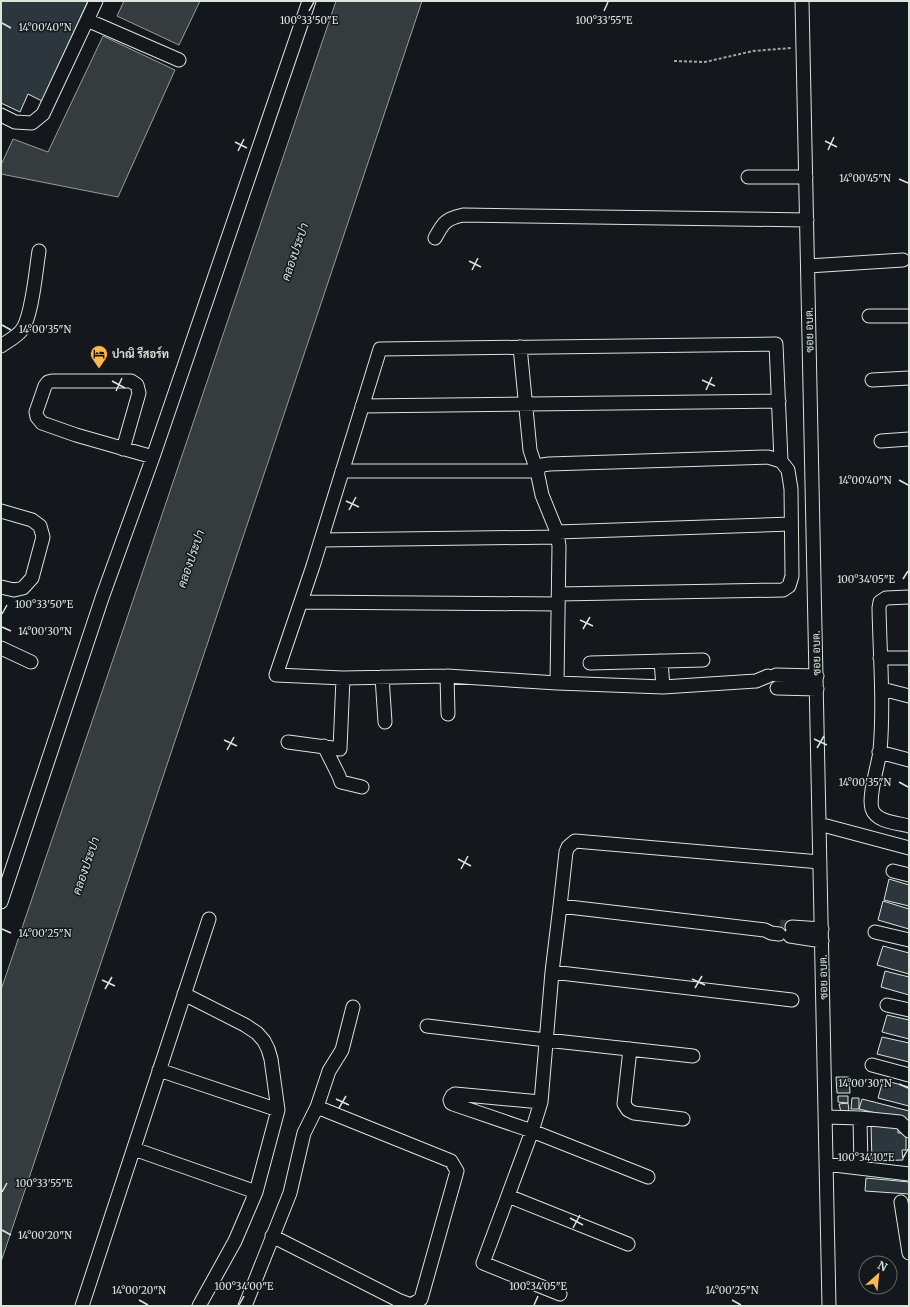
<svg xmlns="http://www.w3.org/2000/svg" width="910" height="1307" font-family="Merriweather,Sarabun,serif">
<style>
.water{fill:#363b3e;stroke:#939e99}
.building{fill:#2c363c;stroke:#d8e6dc}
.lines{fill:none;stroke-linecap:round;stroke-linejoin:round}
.minor-tunnel{stroke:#313739;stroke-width:13;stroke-dasharray:13 6;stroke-linecap:butt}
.minor-casing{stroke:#d8e6dc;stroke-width:15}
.path{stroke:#9da8a2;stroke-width:2;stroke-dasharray:3 2;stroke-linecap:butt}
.minor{stroke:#14181c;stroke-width:13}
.ticks{fill:none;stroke:#d8e6dc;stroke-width:1.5}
.labels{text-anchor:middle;stroke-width:3;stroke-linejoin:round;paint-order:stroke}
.street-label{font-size:11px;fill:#d8e6dc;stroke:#14181c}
.poi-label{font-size:11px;font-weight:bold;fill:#d8e6dc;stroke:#14181c;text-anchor:start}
.water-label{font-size:12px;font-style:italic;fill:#d8e6dc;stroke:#14181c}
.ticks-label{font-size:10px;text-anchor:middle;fill:#d8e6dc;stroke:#14181c;stroke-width:3;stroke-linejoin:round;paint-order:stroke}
</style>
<rect width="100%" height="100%" fill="#14181c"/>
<path class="water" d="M124,1H200L179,45L117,16Z
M336,1H422L1,1262V990Z
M103,36L175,70L118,197L1,174V165L13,139L48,152Z"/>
<path class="building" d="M1,1H88L42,101L28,94L20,112L1,103Z
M889,879L909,885V906L884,900Z
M883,901L909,909V929L878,920Z
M883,946L909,953V974L877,965Z
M885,971L909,977V995L881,987Z
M887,1015L909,1020V1039L882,1032Z
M882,1037L909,1043V1062L877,1054Z
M836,1077H849L850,1093H837Z
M883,1080L909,1087V1106L878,1098Z
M838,1096H848V1103L838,1102Z
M852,1098H859V1109H851Z
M862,1099L909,1111V1121L859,1109Z
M848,1103L849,1111L841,1112L839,1104Z
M898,1123V1133H906V1150H902L903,1160L872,1161L871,1124Z
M866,1178L909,1182V1194L865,1191Z"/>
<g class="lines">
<path class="minor-tunnel" d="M780,926L792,927"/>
<defs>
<path id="minor" d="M802,1L829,1306
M87,20L179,60
M1,115L15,122L32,123L43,114L96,1
M748,177H806
M435,238C443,223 445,219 463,215L807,220
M808,266L903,260
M869,316H909
M1,346C8,341 16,337 21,331C32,319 36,269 39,251
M872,380L909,378
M362,406L779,401
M881,441L909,439
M123,449L139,393L137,385L131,381H52L48,382L45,386L36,412L37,417L42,423L76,435L153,457
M342,471H537L530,450L520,347
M1,511L32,520L40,526L43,537L32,578L23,588L14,590L1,587
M557,532L791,524
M321,540L558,537
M909,597L886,598L880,602L879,608C880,656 884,704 880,751C878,767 868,795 872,809C876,822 898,823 909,826
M301,602L558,604
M1,648L31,662
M880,658H909
M661,661L663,687
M590,663L703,660
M776,675L817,676
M447,676L448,714
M768,676L756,681L663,687L557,683L559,546L557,532L542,495L537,471L542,465L549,464L768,457L781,461
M382,677L385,722
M343,678L276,675L313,566L380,349L776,344L781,461L788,470L791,489L792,576L789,586L783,590L559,594
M777,688L817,689
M882,689L909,696
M288,742L340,749L343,678L447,676L557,683
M324,746L339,776L341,782L362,787
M879,752L909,760
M819,824L909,848
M893,871L909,875
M1,902L102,598L153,457L309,1
M560,906L566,852L568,847L575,841L820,862
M792,927L822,929
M875,932L909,940
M790,936L822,941
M552,972L792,1000
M184,994L245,1025L257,1033L264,1041L268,1049L271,1059L278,1110L256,1192L235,1241L199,1306
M887,1005L909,1010
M427,1026L546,1040L693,1056
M630,1049L624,1104L628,1110L634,1113L683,1119
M872,1065L909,1075
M159,1070L278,1110
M541,1102L455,1094L452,1096L450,1100L451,1103L453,1104L532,1131L648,1177
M317,1107L329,1071L342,1050L353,1007
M825,1117L860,1118L900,1122L909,1131
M860,1118L861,1168
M134,1149L256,1192
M826,1164L909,1174
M508,1196L628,1244
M901,1202L909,1253
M560,1294L483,1263L532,1131L541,1102L552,972L560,906L765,930L771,933L779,934
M82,1306L209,919
M245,1306L290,1193L304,1133L317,1107L451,1161L457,1171L421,1299L411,1305L398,1300L272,1236"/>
</defs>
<use href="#minor" class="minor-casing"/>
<path class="path" d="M674,61L705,62L753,51L791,48"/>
<use href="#minor" class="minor"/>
</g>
<path class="ticks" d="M309,11L314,2M604,11L608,2M2,23L11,28M825,141L837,147M235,142L247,148M828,150L834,137M238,151L244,139M899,179L908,183M469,261L481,267M472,270L478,258M2,325L11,330M702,380L715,386M112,381L125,388M706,390L712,377M116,391L122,378M899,480L908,485M346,501L359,507M349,510L356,497M903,579L908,571M2,614L7,605M580,620L593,626M2,627L11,631M583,629L590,617M814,739L827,745M224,740L237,746M817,748L824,736M227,750L234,737M899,782L908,787M458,859L471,866M461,869L468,856M2,929L11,933M692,979L705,985M102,980L115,986M695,988L702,976M105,989L112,977M899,1084L908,1088M336,1099L349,1105M339,1108L346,1096M903,1158L908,1149M2,1192L7,1183M570,1218L583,1225M573,1228L580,1215M2,1230L11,1235M139,1300L148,1305M732,1300L741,1305M239,1305L244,1296M534,1305L538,1296"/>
<defs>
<symbol id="hotel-pin" viewBox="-11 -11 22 30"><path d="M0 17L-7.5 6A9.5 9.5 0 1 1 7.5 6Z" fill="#ffb74d" stroke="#14181c"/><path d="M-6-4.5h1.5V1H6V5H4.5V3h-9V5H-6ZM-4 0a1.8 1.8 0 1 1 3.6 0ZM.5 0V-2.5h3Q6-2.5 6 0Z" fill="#111"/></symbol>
</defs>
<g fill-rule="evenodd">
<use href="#hotel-pin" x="89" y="344" width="20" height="27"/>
</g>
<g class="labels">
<g class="street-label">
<text transform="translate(809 330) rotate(-91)" y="4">ซอย อบต.</text>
<text transform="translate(816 653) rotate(-91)" y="4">ซอย อบต.</text>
<text transform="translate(823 977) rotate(-91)" y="4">ซอย อบต.</text>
</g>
<g class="poi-label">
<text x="112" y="358">ปาณิ รีสอร์ท</text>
</g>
<g class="water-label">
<text transform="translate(295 252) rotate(-71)" y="4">คลองประปา</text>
<text transform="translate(191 559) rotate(-71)" y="4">คลองประปา</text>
<text transform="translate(86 866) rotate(-71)" y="4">คลองประปา</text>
</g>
</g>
<g class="ticks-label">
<text x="309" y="24">100°33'50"E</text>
<text x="604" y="24">100°33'55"E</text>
<text x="45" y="31">14°00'40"N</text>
<text x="865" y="182">14°00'45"N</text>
<text x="45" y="333">14°00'35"N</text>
<text x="865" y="484">14°00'40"N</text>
<text x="866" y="583">100°34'05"E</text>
<text x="44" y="608">100°33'50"E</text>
<text x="45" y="635">14°00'30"N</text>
<text x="865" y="786">14°00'35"N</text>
<text x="45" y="937">14°00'25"N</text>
<text x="865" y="1087">14°00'30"N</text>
<text x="866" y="1161">100°34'10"E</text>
<text x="44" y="1187">100°33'55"E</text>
<text x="45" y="1239">14°00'20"N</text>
<text x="244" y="1290">100°34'00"E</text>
<text x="538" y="1290">100°34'05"E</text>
<text x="139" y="1294">14°00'20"N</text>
<text x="732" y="1294">14°00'25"N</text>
</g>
<rect width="910" height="1307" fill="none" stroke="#d8e6dc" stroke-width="4"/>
<g transform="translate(878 1275) rotate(27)"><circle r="19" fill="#14181c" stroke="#626a69"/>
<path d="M0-3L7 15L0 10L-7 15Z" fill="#ffb74d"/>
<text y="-6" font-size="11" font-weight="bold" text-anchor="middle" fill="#d8e6dc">N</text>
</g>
</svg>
